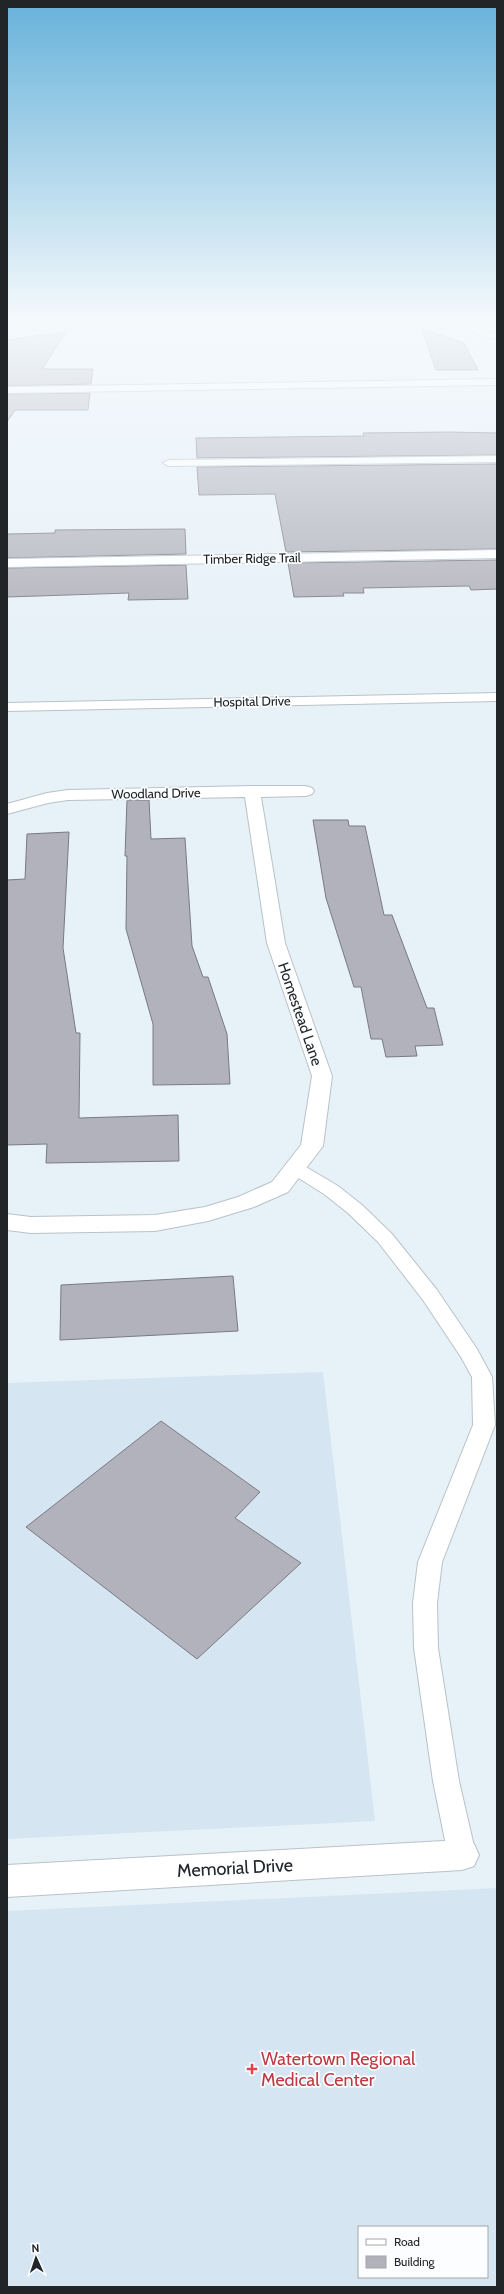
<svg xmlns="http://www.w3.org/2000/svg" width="504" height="2294" font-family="Cabin,sans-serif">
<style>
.built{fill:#d5e6f2;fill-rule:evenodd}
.building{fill:#b2b2bc;stroke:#7a7a83}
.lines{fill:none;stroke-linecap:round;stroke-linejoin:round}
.service-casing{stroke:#b9c2c9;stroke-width:2}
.minor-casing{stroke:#b9c2c9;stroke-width:2}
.service{fill:#fff;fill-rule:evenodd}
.minor{fill:#fff;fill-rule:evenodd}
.health-dot{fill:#e0444e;stroke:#fbfdfe;stroke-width:1.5}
.labels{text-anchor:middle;stroke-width:3.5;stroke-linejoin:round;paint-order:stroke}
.far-street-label{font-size:13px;fill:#222528;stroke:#fbfdfe}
.street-label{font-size:15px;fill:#222528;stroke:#fbfdfe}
.near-street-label{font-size:18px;fill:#222528;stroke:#fbfdfe}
.near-health-label{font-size:18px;fill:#be3a42;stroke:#fbfdfe;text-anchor:start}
</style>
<rect width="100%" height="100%" fill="#e7f1f8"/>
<path class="built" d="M323,1372L375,1821L7,1839V1383Z
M497,1888V2287H7V1911ZM359,2227H487V2277H359Z"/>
<path class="building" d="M422,329L464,343L478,370H436Z
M66,332L42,369H93L91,384L7,386V340Z
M90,393L88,410H15L7,422V394Z
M450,432L497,433V455L197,458L196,438L364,436L363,433Z
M497,464V549L286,552L275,494L199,495L197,467Z
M185,529L186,554L7,558V534L55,533V530Z
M497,560V589L471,590L469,586L363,588L364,593H343L344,596L294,597L288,563Z
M186,565L188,599L128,600L129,593L7,597V568Z
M127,800H149L151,839L185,838L192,946L203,977H208L227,1034L230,1084L153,1085V1024L126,929L127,856H125Z
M313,820H348L349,826H365L384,915H392L427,1008H434L443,1045L415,1046L417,1056L386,1057L382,1039H371L361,987H354L326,898Z
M69,832L63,948L76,1033H80L79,1118L178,1115L179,1161L46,1163L47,1144L7,1145V880L25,879L27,834Z
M233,1276L238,1331L60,1340L61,1285Z
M161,1421L260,1492L235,1518L301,1563L197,1659L26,1527Z"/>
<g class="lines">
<defs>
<path id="service" d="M497,693V701L7,711V703Z
M295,1162L301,1164L338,1186L362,1205L392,1234L437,1290L477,1349L492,1377L495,1425L442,1562L437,1603L438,1648L459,1781L476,1855L472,1864L462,1867L452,1864L448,1855L433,1781L414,1648L413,1603L418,1562L473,1425L472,1377L461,1357L423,1300L378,1242L348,1213L324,1194L289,1172L286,1168L289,1164Z"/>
<path id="minor" d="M378,317H405L400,320L352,325L236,326L231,323L236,320L352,319Z
M426,317H439L497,334V340Z
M497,379V385L7,393V387Z
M497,456V462L169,466L163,463L169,460Z
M497,550V558L7,567V559Z
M252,786H306L312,788L314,791L312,794L306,796L261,797L285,943L332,1076L323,1146L288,1192L254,1207L208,1221L155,1231L31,1233L7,1230V1214L31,1217L155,1215L205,1207L238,1197L272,1182L301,1145L312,1076L267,943L245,797L68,800L48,803L7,814V804L47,793L68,790Z
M462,1840L474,1844L479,1855L474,1866L462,1870L7,1897V1865Z"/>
</defs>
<use href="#service" class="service-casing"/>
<use href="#minor" class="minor-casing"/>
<use href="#service" class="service"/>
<use href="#minor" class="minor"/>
</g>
<linearGradient id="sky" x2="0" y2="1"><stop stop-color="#67b2da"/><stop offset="0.5" stop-color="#f4f9fc"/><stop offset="1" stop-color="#f4f9fc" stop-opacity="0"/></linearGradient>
<rect width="504" height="638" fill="url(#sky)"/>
<path class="health-dot" d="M250 2063h4v4h4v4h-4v4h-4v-4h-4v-4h4z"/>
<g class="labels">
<g class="far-street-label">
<text transform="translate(252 558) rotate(-1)" y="5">Timber Ridge Trail</text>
<text transform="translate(252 701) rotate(-1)" y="5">Hospital Drive</text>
<text transform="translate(156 793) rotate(-1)" y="5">Woodland Drive</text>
</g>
<g class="street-label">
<text transform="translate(300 1014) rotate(71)" y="5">Homestead Lane</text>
</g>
<g class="near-street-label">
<text transform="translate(235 1868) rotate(-3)" y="6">Memorial Drive</text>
</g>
<g class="near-health-label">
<text x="261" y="2065">Watertown Regional<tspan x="261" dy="21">Medical Center</tspan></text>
</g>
</g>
<rect width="504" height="2294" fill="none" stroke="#222528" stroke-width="16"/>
<rect x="358" y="2226" width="130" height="52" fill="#fbfdfe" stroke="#a4a7a8"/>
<rect x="366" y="2239" width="20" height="6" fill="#ffffff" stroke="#a4a7a8"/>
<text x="394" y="2246" font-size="12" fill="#222528">Road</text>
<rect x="366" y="2256" width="20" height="12" fill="#b2b2bc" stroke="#a4a7a8"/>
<text x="394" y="2266" font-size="12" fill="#222528">Building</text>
<g transform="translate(36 2258) rotate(357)" stroke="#fbfdfe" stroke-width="3" paint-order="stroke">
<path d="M0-3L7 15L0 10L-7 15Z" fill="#222528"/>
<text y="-6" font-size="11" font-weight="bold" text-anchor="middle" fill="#222528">N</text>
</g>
</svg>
